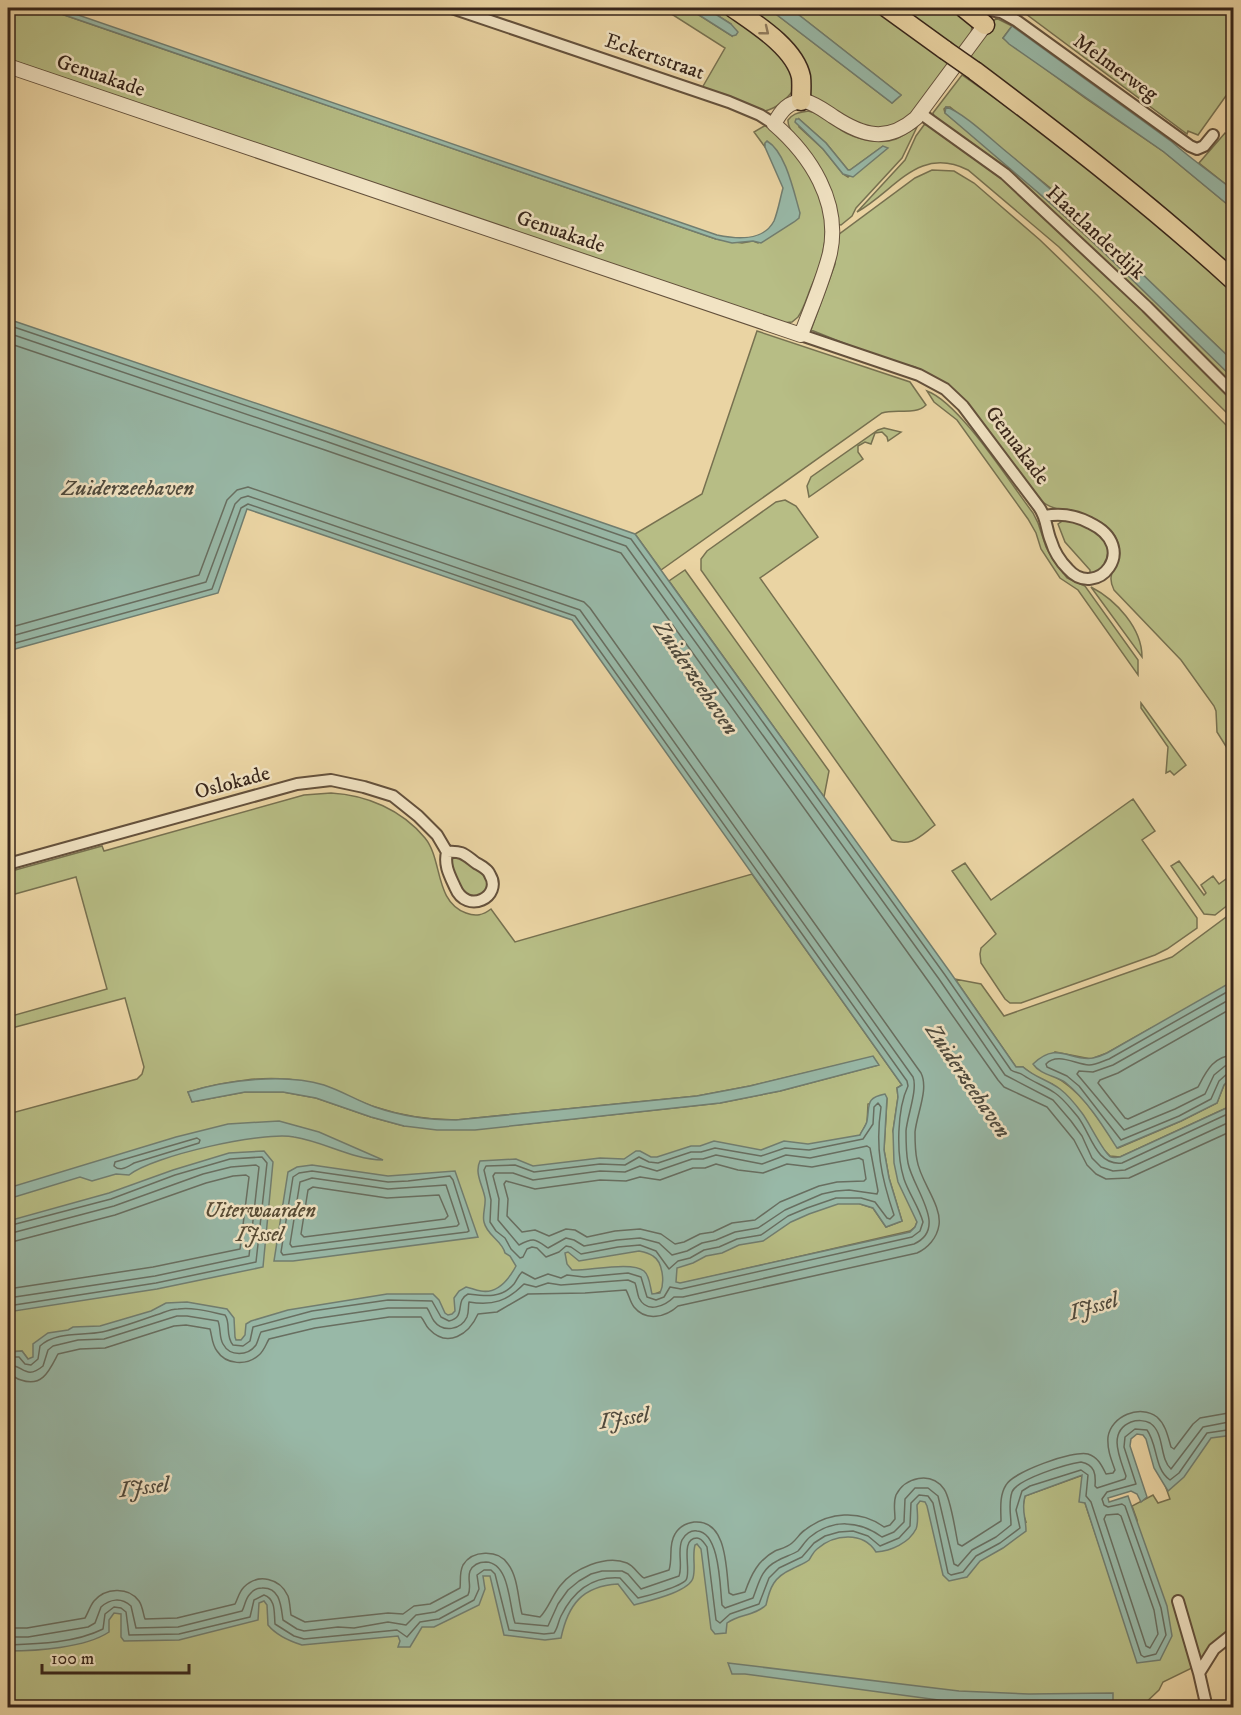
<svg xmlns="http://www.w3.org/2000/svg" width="1241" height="1715" font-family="'IM FELL DW Pica',serif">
<rect width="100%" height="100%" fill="#ead4a3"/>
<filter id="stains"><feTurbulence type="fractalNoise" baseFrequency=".00333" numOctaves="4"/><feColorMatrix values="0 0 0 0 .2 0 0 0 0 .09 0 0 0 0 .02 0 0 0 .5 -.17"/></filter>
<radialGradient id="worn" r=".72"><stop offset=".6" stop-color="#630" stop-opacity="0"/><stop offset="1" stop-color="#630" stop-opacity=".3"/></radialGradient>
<!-- green -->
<path fill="#b7bd85" stroke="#777150" stroke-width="1.5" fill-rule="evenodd" d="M8,8H44L716,239L742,243L753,241L758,243L798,218L765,143V147L754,132L766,125C805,153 834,203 823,252C821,264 816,276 811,287C807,297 804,308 798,317L792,322L782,323L8,59Z
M662,8H688L732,36L731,24L706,8H727L790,61L795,88C787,99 778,108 765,111L702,88L725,48Z
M738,8H768L892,103L901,95L790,8H871L951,64L915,113L886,130L859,126L807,93L806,79Z
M896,8H974L971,34L960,52Z
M1018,8H1233V86L1198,135L1188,131L1187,134Z
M996,18L1012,26L1003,38L1085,98L1164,152L1233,209V271L1157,201L968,58Z
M962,75L1039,129L1147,213L1233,292V361L1059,195L950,107H946L944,109L945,113C1047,195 1140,286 1233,378V388L1151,306L935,119L933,113Z
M808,111C821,113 831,123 841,130C855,139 880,145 896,139C903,136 910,130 917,127L902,158L856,208L852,216L841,225L836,224C834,210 833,195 828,183C820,165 787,135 788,120C794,112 800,113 808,111ZM799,119L826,143L848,170H850L883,146L848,177L843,174L823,149L799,127Z
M927,124L981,159L1054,223L1233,398V419L1059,247L968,170C918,145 895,191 857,212L905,160L916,136L924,125Z
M1225,133L1233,139V190L1199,163Z
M932,170L954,171L974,183L1040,240L1097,295L1233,432V751L1231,748H1227L1217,732L1216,711L1214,706L1181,660L1114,590C1103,568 1126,567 1118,543C1108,509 1060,518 1040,500L964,399L949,387L915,367L886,360L811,330L835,264L838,235L915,178Z
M757,331L910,382L926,405C915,416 896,408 882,413L661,570L635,534L702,494Z
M927,391C960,403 1010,483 1033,513L1038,523L1046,547L1054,561L1067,578L1085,586L1138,660V675L1078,590L1060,578L1041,549L1036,533L1028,519L957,420L934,402Z
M884,428L901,432L888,441L887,437L882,432L875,433L871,444L865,442L858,446V452L863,459L809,497L807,486L811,477L878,430Z
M785,500L796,506L818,537L760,578L935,825C919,837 912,847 892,840L701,570V559L707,551L776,502Z
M1064,520C1076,519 1102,530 1107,541C1109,545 1109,551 1110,556L1102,569L1090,574V570L1065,542L1058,524Z
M685,570L829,771L824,797L669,581Z
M1091,587C1116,600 1142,628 1142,657Z
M1141,703L1186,765L1174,775L1170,771L1166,773L1168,747L1141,708Z
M331,793C367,795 402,810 425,838C443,860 434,901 466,913C476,917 483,915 491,909L515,942L752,874L902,1085L897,1088L898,1097L893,1131L917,1222L915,1227L910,1231L679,1284L655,1294L242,1340L28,1359L22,1351L8,1352V1114L137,1079L142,1074L144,1067L125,998L8,1029V1017L107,989L76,877L8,896V872L102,846L104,851L304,795ZM872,1057L878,1065L780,1091L720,1103L517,1125L404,1126L371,1117L316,1098L283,1092H245L192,1102L188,1092C224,1081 269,1074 306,1082C331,1087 352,1099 375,1107C402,1116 429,1120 456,1120L697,1096L750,1086ZM887,1099L884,1150L889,1178L902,1221L886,1227L873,1208L860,1204V1135L867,1123L868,1104Z
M1133,799L1155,831L1142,840L1197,918V928L1167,949L1155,955L1021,1003H1010L1005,999L981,963L980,954L981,948L996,934L952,871L965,863L991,900Z
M458,856L488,878V889L475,899L461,892L451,865L453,857Z
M1179,861L1204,895L1206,893L1201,885L1213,876L1219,884L1233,874V901L1215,915L1204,914L1171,866Z
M1233,912V1072L1151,1028L1107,1053L1091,1059L1055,1052L1052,1075C1082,1090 1100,1121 1118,1148L1181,1121L1217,1103L1224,1085L1233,1076V1105L1120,1157L1110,1156L1104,1150L1052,1084L1040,1080L1023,1067H1016L955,979L981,984L1004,1016L1172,957Z
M1233,1392V1630L1202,1659H1200L1194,1667L1163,1682L1159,1690L1141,1707L8,1708V1618L919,1498L1026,1522L1022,1510L1025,1496L1083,1475L1085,1503L1125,1622L1140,1659L1137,1520L1132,1506L1153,1495L1158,1503L1170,1499L1145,1429Z"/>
<!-- water -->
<path fill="#98b8a7" stroke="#717d6f" stroke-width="1.5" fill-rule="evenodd" d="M44,8H58L717,235C736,239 763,242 774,221C778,211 780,199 783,188L765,147V143L767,141C786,152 794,193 800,213L799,218L794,222L761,243L753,241L732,243L716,239Z
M688,8H706L731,24L738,32L736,35L732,36Z
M768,8H790L901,95L892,103Z
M1012,26L1172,142C1191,159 1213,174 1233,190V209L1164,152L1009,44L1003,38Z
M946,107C963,112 993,141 1008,153C1087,218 1159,291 1233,361V378L1076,225L945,113Z
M796,119H799L826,143L848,170H850L883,146L888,148L853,177L843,174L823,149L795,122Z
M8,319L332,429L635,534L950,972L1016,1067H1023C1034,1077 1048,1080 1060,1089C1068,1095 1076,1105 1082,1113C1089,1122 1104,1154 1111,1157C1113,1158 1118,1157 1120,1157L1233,1105V1435L1211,1438L1184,1477L1168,1491L1154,1468L1146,1439L1143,1435L1137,1434L1131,1439L1130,1446L1147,1497L1141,1502L1137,1494L1131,1491L1108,1498L1109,1502L1128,1496L1167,1606L1172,1636L1160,1660L1137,1663L1085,1503L1079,1502L1082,1475L1025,1496C1021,1510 1026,1517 1026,1531L1003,1548L980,1561L967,1577L949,1581L943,1575L927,1506L925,1502L920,1501L917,1505C917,1512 919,1522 916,1529C909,1543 891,1551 876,1552C863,1531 834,1534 817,1549C813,1552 812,1556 809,1560C804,1564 797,1566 792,1569C774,1577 770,1587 766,1605C755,1616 739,1614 727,1623L726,1633L715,1634L711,1629L701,1549L697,1544L695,1545C692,1556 696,1568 693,1578C689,1592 648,1601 634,1605L618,1584C582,1586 568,1605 561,1638L545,1640L504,1635L490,1576H483L485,1589L479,1605L434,1627H422L410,1647H398L400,1641L398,1636L302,1645C289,1641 277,1636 268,1625L267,1605L264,1601L259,1603L258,1620L179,1640L124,1641L121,1637V1614L114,1613L109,1620V1632C85,1648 36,1651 8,1651V1352L22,1351L28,1359L33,1357V1344L48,1333L68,1330L73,1327L100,1326L151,1311L166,1303L187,1302L227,1309L234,1318L235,1337L236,1340H241L245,1335L246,1324L251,1321L288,1310L387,1294H433L439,1300L445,1313L448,1315L452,1314L455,1311L454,1298L459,1291L466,1287C471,1288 475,1290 481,1291C498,1294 509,1279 516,1266L510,1256L505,1253C502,1240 487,1236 484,1222C482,1215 486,1206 485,1198C483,1186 474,1173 480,1161L516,1159L533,1166L600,1158L624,1159L636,1151H640L651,1157H657L691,1146H700L714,1141L761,1150L784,1141L808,1144L860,1135C862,1130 866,1126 867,1121C870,1105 865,1098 885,1094L887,1098L884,1150L889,1178L902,1221L886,1227L873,1208L860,1204H838L809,1214L791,1222L763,1241L739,1245L722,1253L706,1256L693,1263L677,1268L676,1282L680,1283L910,1232L915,1227L917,1222L898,1182L894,1163L893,1131L898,1097L897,1088L902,1085L572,620L247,509L218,593L8,651ZM639,1251C644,1252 649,1253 653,1256C663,1262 665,1283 660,1293L652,1294C650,1287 650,1276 644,1271C632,1261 588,1271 572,1270L567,1264L565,1253L568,1252L579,1261Z
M1233,981V1076L1224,1085L1217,1103L1181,1121L1117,1148C1103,1126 1087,1100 1066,1083C1057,1076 1040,1075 1033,1064C1058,1040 1070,1062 1093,1058C1098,1057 1103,1055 1107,1053Z
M873,1056L879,1065L780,1091L720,1103L475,1130H437L404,1126L371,1117L316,1098L283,1092H245L192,1102L188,1092C227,1080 284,1073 324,1085C342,1091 358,1101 375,1107C401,1116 429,1120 456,1120L697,1096L750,1086Z
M279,1121L319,1132L383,1160C351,1159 325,1142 294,1137C263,1131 152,1156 129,1175L116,1174L92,1181L80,1177L8,1199V1188L176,1137L228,1124Z
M264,1151L273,1162L263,1267L157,1289L8,1312V1221L109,1193L173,1170L229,1153Z
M312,1165L388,1176L455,1171L478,1237L293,1261H274L288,1172L297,1167Z
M728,1663L959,1691L1029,1694L1113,1693V1706L1083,1708L1081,1705L994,1704L946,1701L745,1674H732Z"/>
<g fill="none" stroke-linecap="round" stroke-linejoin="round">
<!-- shore -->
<path stroke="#686e60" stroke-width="1.5" d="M8,325L330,434L631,539L945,975L1011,1070C1015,1073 1019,1072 1023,1075C1033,1082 1045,1086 1055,1093C1064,1099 1071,1109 1078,1117C1091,1134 1096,1166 1122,1163L1234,1111
M8,333L328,442L626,546L939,979L1005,1075L1053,1100L1071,1121L1082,1136L1092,1158L1101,1167L1113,1171L1125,1170L1234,1120
M8,343L325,450L621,553L931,985L998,1080L1004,1087L1047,1107L1074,1140L1087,1165L1096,1174L1106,1179L1129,1178L1234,1130
M8,628L199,575L227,500L237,490L248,487L584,602L590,608L921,1073C929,1089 917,1113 915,1132C915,1140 915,1151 917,1160C920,1181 942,1205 939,1225C937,1238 928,1248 917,1253L678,1306C666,1317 646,1322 634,1307C630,1302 629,1295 626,1290L585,1293L528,1294L497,1312L478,1314C469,1334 448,1349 429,1329C425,1325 424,1320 421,1317H389L315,1328L269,1339C266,1344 264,1351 259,1355C247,1366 226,1365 217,1351C212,1345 212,1336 210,1329L186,1325L174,1326L105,1348L80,1349L58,1354C50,1369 43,1388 21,1380C16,1379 13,1375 8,1374
M8,637L206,582L235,504L241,498L248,496L580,610L913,1077C918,1089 907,1117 906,1131C906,1141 906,1153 908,1163C913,1189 949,1228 914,1244L683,1297H674C665,1306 647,1314 639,1298C637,1293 637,1288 635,1283L628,1280L561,1285L548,1283L536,1287L524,1284C507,1301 493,1306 469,1302C468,1307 469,1312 467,1317C461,1330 443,1333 434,1321C431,1317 430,1312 427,1308H388L313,1319L261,1332C259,1336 258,1341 256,1345C248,1356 230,1357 223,1344C219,1337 221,1329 218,1321L187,1316H177L104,1339L78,1340L53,1346L48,1350L43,1366C25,1381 23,1364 8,1365
M8,645L212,589L241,508L248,504L575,616L907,1081L908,1086C897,1109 896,1154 904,1179C909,1194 919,1207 923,1222L920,1231L912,1237L681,1289L670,1287L664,1297L656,1300L647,1297L641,1277L628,1273L584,1277L567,1275L561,1278L548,1274L535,1279L522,1272C518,1276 517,1280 514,1284C501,1299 484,1296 468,1294C454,1301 467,1317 449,1321L441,1317L432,1301L388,1300L312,1311L253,1327L250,1341L243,1346L233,1345C225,1336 231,1323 225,1315C210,1312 194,1307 178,1309C169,1309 164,1313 156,1315C139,1321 120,1328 102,1332C82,1336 56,1331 40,1346L38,1359L31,1365L25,1364L19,1357H8
M1234,988L1109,1059C1103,1061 1096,1065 1089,1065C1075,1064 1057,1052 1046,1064L1047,1067L1067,1076L1079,1086L1121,1140L1179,1116L1211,1099L1219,1081L1228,1073L1234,1072
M1234,997L1113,1065L1093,1072L1079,1071L1077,1074L1124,1130L1175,1109L1205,1094L1214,1075L1225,1066L1234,1064
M1234,1007L1118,1073L1100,1080L1098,1083L1125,1118L1128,1119L1198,1087C1206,1072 1213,1056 1234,1055
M878,1103L881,1107C875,1147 881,1177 894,1215L890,1219L887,1218L875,1202L861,1198H836L807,1208L788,1216L761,1235L737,1239L719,1247L704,1250L690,1258L678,1261L669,1269L656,1251L640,1245L618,1247L581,1254L571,1247L566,1246L559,1252L546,1257L537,1248L532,1247L527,1249L523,1257L520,1258L511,1249L505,1238L496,1231L490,1222L491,1200L484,1170L486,1166L515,1165L534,1172L600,1164L625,1165L639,1157L649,1162L658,1163L691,1152H701L715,1148L761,1156L785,1148L809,1150L863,1139L873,1124L874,1107Z
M197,1138L200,1140L199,1143L134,1163C127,1167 120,1172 114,1166L115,1162Z
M867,1146L870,1148L878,1191L877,1194L849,1190L836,1191L822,1194L785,1210L758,1228L735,1232L716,1240L702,1243L687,1251L672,1255L659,1243L640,1238L617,1240L584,1246L574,1240L566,1238L548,1248C535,1239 534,1237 519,1245L498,1220L499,1199L493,1176L495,1173H513L533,1180L600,1171L625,1172L640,1166L657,1171L692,1159H703L716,1155L762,1164L786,1155L810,1158Z
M859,1158L863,1160L866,1179L864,1181L837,1182L819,1186L780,1202L755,1220L732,1223L713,1232L700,1234L684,1242L675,1244L661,1234L640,1229L615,1231L587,1237L575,1230L566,1229L549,1236L535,1230L522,1232L507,1216L508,1199L504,1184L506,1181L535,1189L600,1180L626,1181L640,1177L660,1180L693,1168H705L716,1164L738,1170L763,1173L787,1164L812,1167Z
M312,1171L388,1182L408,1181L450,1176L453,1180L469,1231L467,1232L283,1255L281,1252L293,1177L299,1173Z
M312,1178L388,1189L446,1185L459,1224L457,1226L292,1247L290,1244L300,1182Z
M313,1187L387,1198L439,1195L448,1216L445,1219L304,1237L301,1234L308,1190Z
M8,1226L111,1199L175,1175L230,1159L262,1157L267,1163L256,1262L156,1283L8,1306
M8,1234L114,1206L203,1174L231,1167L256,1165L259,1167L249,1256L155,1276L8,1298
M8,1243L115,1215L206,1183L233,1176L246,1175L249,1177L240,1249L153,1267L8,1289
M1118,1514L1121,1516L1154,1610L1158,1634L1150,1648L1146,1646L1104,1519L1106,1515Z
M8,1628H27L85,1618C88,1613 90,1606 94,1601C105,1588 128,1586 139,1601C143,1607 143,1614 145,1619L177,1618L235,1604C238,1598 239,1592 244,1587C258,1573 280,1578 288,1596C290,1602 290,1609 291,1615L305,1622L388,1613L403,1614L414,1606L430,1604L460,1588C461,1581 459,1573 463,1565C472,1550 498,1549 508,1564C518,1577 518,1599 522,1614L540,1617C548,1609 552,1596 560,1586C573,1569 606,1554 627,1563C634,1566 638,1574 644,1578L669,1570C673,1558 668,1545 675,1534C679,1527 687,1523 694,1522C728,1519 726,1571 729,1593L733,1595L745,1592C751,1575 758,1560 775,1551C780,1549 788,1547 792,1543C797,1539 800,1533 805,1530C828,1512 860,1509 884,1527L890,1525L895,1519C895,1511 893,1503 896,1495C905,1477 931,1471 944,1489C951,1499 955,1530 958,1544L962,1546L1001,1521C1001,1510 999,1496 1006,1485C1013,1472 1073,1450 1088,1454C1098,1457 1102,1466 1106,1474L1113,1473L1115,1470C1111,1459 1107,1449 1108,1437C1111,1416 1140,1404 1157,1417C1166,1425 1168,1437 1171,1447L1174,1449L1193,1424L1200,1418L1234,1412
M8,1637H28L88,1627L95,1623L101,1607C110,1599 121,1597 131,1606L136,1628L178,1627L242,1611C245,1606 245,1599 250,1594C253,1590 258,1588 262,1588C281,1587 281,1608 283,1620L297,1629L304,1631L338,1627L354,1628L388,1622L406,1625L416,1615L435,1612L468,1595C472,1587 467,1579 470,1571C473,1565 479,1562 486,1562C510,1563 509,1606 515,1623L548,1626L558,1604L568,1590L579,1581L591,1574L602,1571H622L628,1574L641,1589L679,1576C683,1565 677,1551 682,1540C685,1534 691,1530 697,1531C720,1532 720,1588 722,1605L725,1608L753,1598C759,1583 761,1569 777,1561C783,1557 792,1555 798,1551C802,1547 805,1541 810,1537C832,1519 859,1520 882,1537L894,1532L904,1522L905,1499L915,1488H928L938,1496L954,1564L958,1566L972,1550L996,1537L1011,1525C1011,1514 1008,1504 1012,1492C1017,1479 1067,1464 1081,1462C1095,1465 1096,1474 1095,1486L1097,1488L1125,1479L1126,1476C1120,1458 1107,1432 1131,1422C1137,1420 1145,1420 1150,1423C1165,1433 1159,1458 1171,1469L1203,1427L1234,1421
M8,1645C38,1644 75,1643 103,1629L105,1614L114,1607L121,1608L126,1612L129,1635L179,1634L250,1617L254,1600L264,1595C276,1599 274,1613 275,1624L294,1636L304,1639L397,1630L407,1637L420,1622L439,1619L474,1600L479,1589L477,1575L484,1570H491L495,1574L509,1630L544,1634L554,1633C558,1628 558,1622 561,1616C573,1592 592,1576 620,1578L638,1598C647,1596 680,1587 686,1580C692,1572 679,1538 697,1538C702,1538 704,1543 707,1547L716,1620L720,1623L730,1614L759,1604L769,1578L779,1568L802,1557L814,1543L825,1536L839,1532L853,1531L868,1536L880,1546L899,1538L910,1526L911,1503L919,1495L928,1496L933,1503L948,1573L951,1575L963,1572L976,1556L1000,1543L1020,1528L1016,1510L1022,1491L1030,1486L1081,1470L1088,1475L1086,1496L1091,1502L1141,1655L1144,1657L1156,1654L1166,1635L1161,1608L1125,1506L1122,1504L1108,1507L1104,1505L1102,1499L1107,1492L1136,1484L1124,1447L1125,1437L1135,1429L1147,1430C1158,1445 1154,1469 1170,1480L1179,1473L1207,1433L1234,1429"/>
<!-- minor casing -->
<g stroke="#64513c" stroke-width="14">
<path id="minor" d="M452,8L729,102L760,115L774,124
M990,10L1001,12L1017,21L1190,146L1197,149L1204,146L1213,135
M920,113L1005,174L1147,307L1234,394
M801,335L919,375L945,389L963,406L1039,507C1047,518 1046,529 1051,541C1054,551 1061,562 1068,569C1096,601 1142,548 1090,523C1075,515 1061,513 1045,516
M8,864L297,784L331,780L364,787L393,796L418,816L437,835L447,852C444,865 449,874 455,887C467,916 503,896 490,875C488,869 481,866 476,863C464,854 463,851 447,852
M1178,1601L1199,1673L1207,1708
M1199,1673L1214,1649L1234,1633"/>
</g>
<!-- tertiary casing -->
<g stroke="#64513c" stroke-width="16">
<path id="tertiary" d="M8,66L801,335C811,308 823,281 830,253C841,202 810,155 774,124C781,111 788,101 805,101C816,104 825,111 834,117C863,136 887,143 916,118L985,25"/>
</g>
<!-- trunk casing -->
<g stroke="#37251a" stroke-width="21">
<path id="trunk" d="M733,8C756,24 795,48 801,77C802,85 801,93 801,101
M887,8L945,50
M964,8L985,25
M975,71C1064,138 1152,206 1234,281"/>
</g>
<!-- minor -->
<use href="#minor" stroke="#f1e3c3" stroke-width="10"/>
<!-- tertiary -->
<use href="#tertiary" stroke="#f1e3c3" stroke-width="14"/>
<!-- trunk -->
<use href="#trunk" stroke="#ead4a3" stroke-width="18"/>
<!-- trunk-bridge casing -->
<g stroke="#37251a" stroke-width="21" stroke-linecap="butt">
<path id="trunk-bridge" d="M945,50L975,71"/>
</g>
<!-- trunk-bridge -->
<use href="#trunk-bridge" stroke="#ead4a3" stroke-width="18"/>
</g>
<!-- one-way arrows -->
<defs><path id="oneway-chevron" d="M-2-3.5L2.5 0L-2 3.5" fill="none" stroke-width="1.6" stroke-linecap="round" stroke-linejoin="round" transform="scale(1.5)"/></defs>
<use stroke="#907c5e" href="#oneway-chevron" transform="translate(765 31) rotate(39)"/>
<g text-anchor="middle" stroke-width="5" stroke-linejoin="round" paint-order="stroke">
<!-- street labels -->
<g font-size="21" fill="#37251a" stroke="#f1e3c3">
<text transform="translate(655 56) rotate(19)" y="7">Eckertstraat</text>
<text transform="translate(1116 67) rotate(36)" y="7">Melmerweg</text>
<text transform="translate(101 75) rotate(19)" y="7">Genuakade</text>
<text transform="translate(561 231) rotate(19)" y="7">Genuakade</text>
<text transform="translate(1096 232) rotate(43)" y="7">Haatlanderdijk</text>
<text transform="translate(1018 445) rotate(53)" y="7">Genuakade</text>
<text transform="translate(232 782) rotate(-15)" y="7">Oslokade</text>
</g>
<!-- park labels -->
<g font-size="21" font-style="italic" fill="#574b35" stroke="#f1e3c3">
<text x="260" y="1217">Uiterwaarden<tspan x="260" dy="24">IJssel</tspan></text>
</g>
<!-- water labels -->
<g font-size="22" font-style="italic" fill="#4f4a3d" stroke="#f1e3c3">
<text x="128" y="495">Zuiderzeehaven</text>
<text transform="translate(697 677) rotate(56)" y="8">Zuiderzeehaven</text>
<text transform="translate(969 1080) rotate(56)" y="8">Zuiderzeehaven</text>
<text transform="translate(1093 1305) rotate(-17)" y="8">IJssel</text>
<text transform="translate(624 1417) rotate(-9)" y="8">IJssel</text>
<text transform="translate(144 1486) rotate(-7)" y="8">IJssel</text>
</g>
</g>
<!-- margin -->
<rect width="1241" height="1715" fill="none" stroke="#ead4a3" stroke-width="30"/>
<rect x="9" y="9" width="1223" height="1697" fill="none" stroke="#37251a" stroke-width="3"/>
<rect x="15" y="15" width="1211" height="1685" fill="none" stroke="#37251a" stroke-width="1.5"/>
<!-- scale -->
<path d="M42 1664v9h147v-9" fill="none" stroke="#37251a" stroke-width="3"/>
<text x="51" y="1664" font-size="18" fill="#37251a" stroke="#f1e3c3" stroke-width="4.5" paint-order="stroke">100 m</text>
<rect width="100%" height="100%" filter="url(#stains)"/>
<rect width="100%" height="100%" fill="url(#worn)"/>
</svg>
